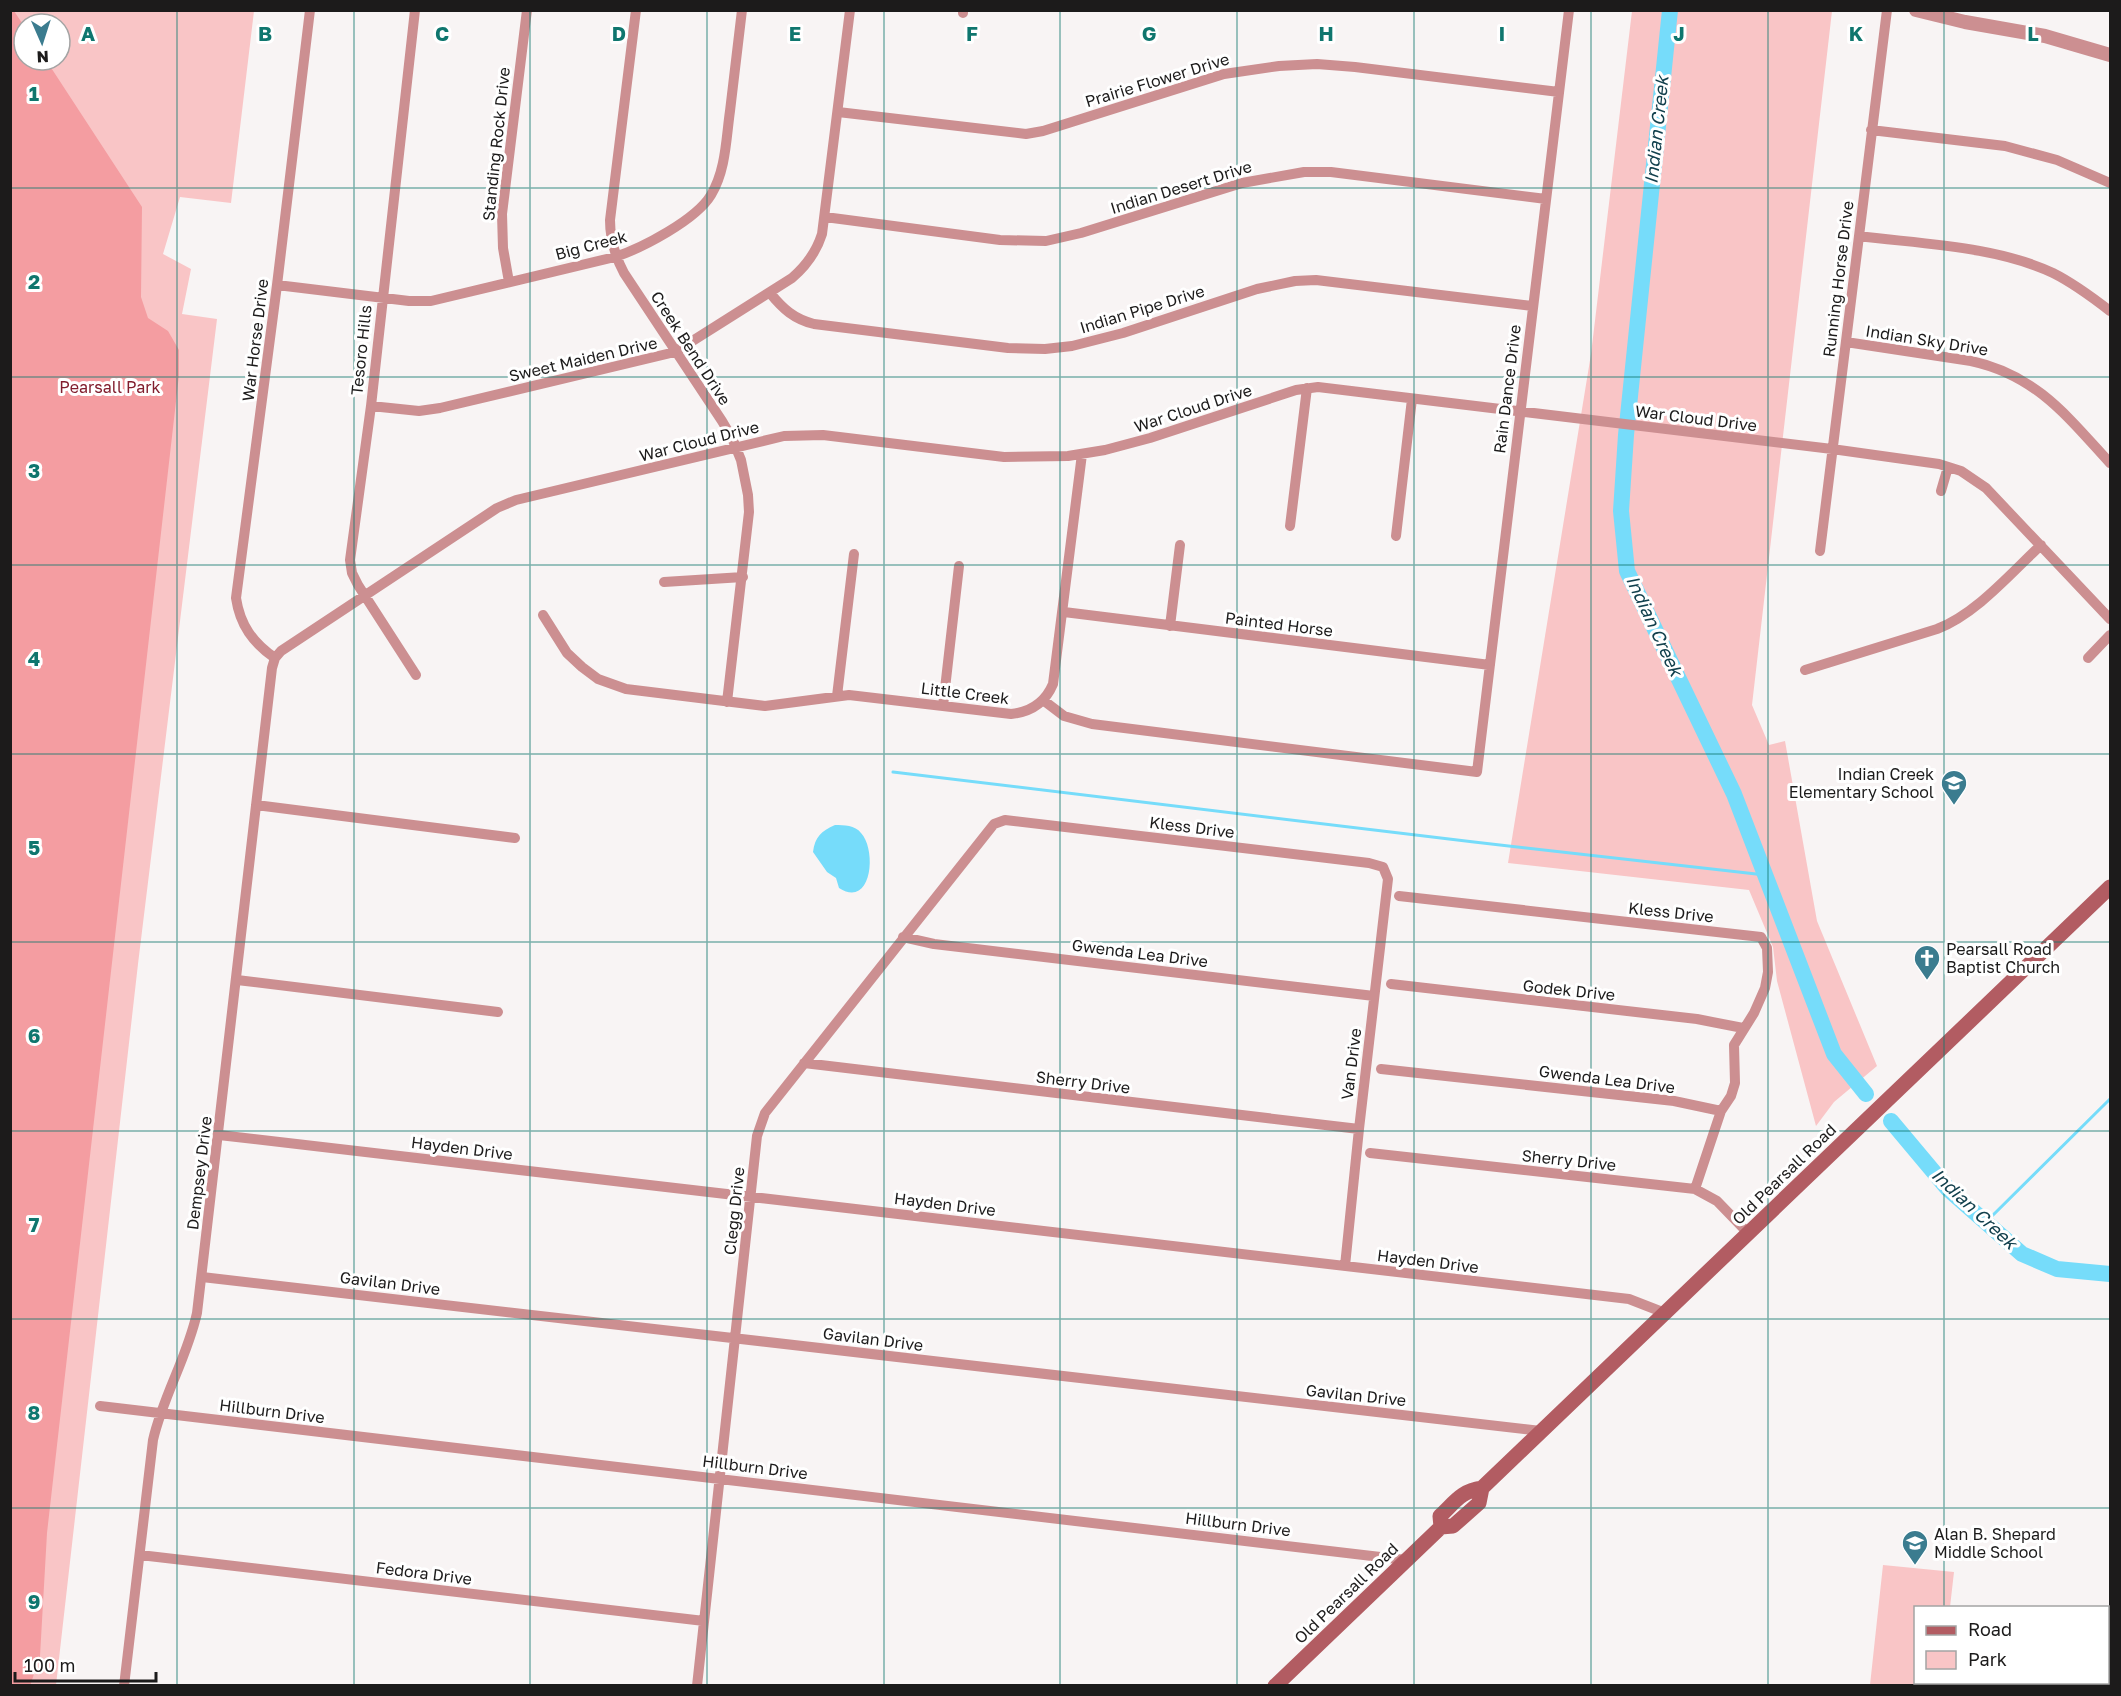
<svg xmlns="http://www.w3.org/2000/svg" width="2121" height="1696" font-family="'Golos Text',sans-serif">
<rect width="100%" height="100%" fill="#f8f4f4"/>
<!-- green -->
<path fill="#f9c5c6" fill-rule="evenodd" d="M11,11H254L231,203L180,197L163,254L191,269L182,314L217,319L138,964L56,1685L11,1686ZM24,24H60V60H24Z
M1632,11H1832L1752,705L1769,745L1785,741L1817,921L1877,1066L1834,1102L1816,1126L1777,981L1773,947L1749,890L1508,863L1591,354Z
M1883,1565L1954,1572L1950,1607L1916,1608V1682L1942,1683V1685H1870Z"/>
<!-- forest -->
<path fill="#f49da1" d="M14,11L24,26V60H46L142,207L141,297L148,318L168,331L179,350V375L47,1533L40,1656L30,1686L10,1685V11Z"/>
<!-- water -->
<path fill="#76dcfa" d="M835,825C844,825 855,825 861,833C877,850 872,909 839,888L836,878L827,872L813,852C815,837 821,831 835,825Z"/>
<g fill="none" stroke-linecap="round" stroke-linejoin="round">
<!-- stream -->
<path stroke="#76dcfa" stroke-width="3" d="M893,772L1474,842L1765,875
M1986,1222L2110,1099"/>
<!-- river -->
<path stroke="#76dcfa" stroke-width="16" d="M1670,10L1626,435L1621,511L1627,571L1734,794L1834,1054L1866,1094
M1891,1121L1948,1189L2022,1254L2057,1269L2110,1274"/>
<!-- minor -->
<path stroke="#cc8f91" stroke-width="10" d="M415,10L371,406L350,560L352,573L358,585L416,675
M636,10L610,220C610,240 615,256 624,273L722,421L732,438L741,460L748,495L749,512L727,702
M963,13V10
M838,112L1026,134L1043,131L1224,74L1279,66L1317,64L1355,67L1559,92
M1871,130L2005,146L2057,160L2110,183
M825,217L1000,240L1046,241L1081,233L1242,183L1304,172H1331L1546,199
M1859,236C1921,244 1996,246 2053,273C2073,283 2092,297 2110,311
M509,282L503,248L502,214L527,10
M277,285L409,301H431L615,257C642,248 696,220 711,195C726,170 726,139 730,111C734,77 738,44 742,10
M770,293C783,309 794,319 814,324L1008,348L1045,349L1072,346L1123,333L1257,289L1295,281L1316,280L1532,306
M1846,342L1971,361C2036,375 2067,416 2110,463
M371,406L419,411L440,408L675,352L792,278C806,266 816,253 822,234L850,10
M1941,491L1948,467
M1290,526L1307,388
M1396,536L1412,399
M1820,551L1887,10
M664,582L743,577
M1064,612L1490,665
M543,615L567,653L582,667L598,679L626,689L765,706L849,695L1011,714C1031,712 1045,703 1053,684L1082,454
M1170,626L1180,545
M275,658C253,643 240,625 236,598L277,285L310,10
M2088,658L2110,635
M1805,670L1937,629C1976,614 2010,574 2041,545
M837,696L854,554
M1043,700L1064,716L1092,724L1477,772L1569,10
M943,706L959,566
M256,805L515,838
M1399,896L1761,937L1767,948L1768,972L1765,988L1754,1013L1734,1045L1735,1083L1731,1096L1721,1111L1695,1189
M903,937L934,944L1374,996
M237,980L498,1012
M1391,984L1697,1019L1743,1028
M804,1063L1359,1129
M1381,1069L1674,1101L1721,1111
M219,1135L1629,1299L1665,1313
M1370,1153L1695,1189L1717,1201L1748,1233
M202,1277L1541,1431
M100,1406L1406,1560
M140,1555L704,1621
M124,1686L153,1440C163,1396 187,1358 197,1313L272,668L275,658L281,651L497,508L516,500L784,436L823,435L1004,457L1068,456L1105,450L1150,438L1296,390L1318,387L1832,449L1939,464L1961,471L1986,488L2110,619
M697,1686L757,1136L765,1113L994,824L1005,820L1369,863L1383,867L1388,879L1359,1129L1345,1266"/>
<!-- tertiary -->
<path stroke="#cc8f91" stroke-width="14" d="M1916,10L1965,22L2045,36L2110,55"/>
<!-- secondary -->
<path stroke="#b25c62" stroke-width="15" d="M1441,1527L1440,1516C1455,1502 1461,1491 1482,1488L2110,887
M1275,1686L1441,1527L1453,1526L1479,1503L1482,1488"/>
</g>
<!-- grid -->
<path fill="none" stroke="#0f766e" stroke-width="1.5" stroke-opacity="0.55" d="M177,10V1686M354,10V1686M530,10V1686M707,10V1686M884,10V1686M1060,10V1686M1237,10V1686M1414,10V1686M1591,10V1686M1768,10V1686M1944,10V1608M10,188H2110M10,377H2110M10,565H2110M10,754H2110M10,942H2110M10,1131H2110M10,1319H2110M10,1508H2110M1944,1682V1686"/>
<!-- icons -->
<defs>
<g id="school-pin" transform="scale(1.35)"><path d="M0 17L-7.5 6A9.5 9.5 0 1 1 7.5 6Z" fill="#3b7c8f" stroke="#fff"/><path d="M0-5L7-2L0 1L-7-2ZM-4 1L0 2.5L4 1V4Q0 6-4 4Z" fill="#fff"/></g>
<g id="church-pin" transform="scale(1.35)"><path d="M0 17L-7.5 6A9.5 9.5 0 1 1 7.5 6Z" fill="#3b7c8f" stroke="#fff"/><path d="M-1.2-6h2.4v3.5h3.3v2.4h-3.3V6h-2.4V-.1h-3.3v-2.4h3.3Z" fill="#fff"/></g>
</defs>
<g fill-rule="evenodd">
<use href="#school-pin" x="1954" y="783"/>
<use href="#church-pin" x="1927" y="958"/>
<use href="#school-pin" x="1915" y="1543"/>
</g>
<g text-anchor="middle" stroke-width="6" stroke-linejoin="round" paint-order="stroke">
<!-- street labels -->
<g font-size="16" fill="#1c1b1b" stroke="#fff">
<text transform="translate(1157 80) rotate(-17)" y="6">Prairie Flower Drive</text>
<text transform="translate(496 144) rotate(-84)" y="6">Standing Rock Drive</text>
<text transform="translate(1181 187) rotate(-17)" y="6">Indian Desert Drive</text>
<text transform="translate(591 245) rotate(-15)" y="6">Big Creek</text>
<text transform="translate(1838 279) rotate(-83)" y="6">Running Horse Drive</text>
<text transform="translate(1142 309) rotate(-17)" y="6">Indian Pipe Drive</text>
<text transform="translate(255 340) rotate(-83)" y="6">War Horse Drive</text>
<text transform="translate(1927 340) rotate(9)" y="6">Indian Sky Drive</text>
<text transform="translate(691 348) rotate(57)" y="6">Creek Bend Drive</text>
<text transform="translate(361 350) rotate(-84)" y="6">Tesoro Hills</text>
<text transform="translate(583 359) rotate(-13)" y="6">Sweet Maiden Drive</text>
<text transform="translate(1507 389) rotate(-83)" y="6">Rain Dance Drive</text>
<text transform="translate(1193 408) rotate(-18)" y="6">War Cloud Drive</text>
<text transform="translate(1696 418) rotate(7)" y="6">War Cloud Drive</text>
<text transform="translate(699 441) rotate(-14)" y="6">War Cloud Drive</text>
<text transform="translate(1279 624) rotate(7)" y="6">Painted Horse</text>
<text transform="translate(965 693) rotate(7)" y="6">Little Creek</text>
<text transform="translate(1192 827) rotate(7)" y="6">Kless Drive</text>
<text transform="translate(1671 912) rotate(6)" y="6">Kless Drive</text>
<text transform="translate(1140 953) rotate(7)" y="6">Gwenda Lea Drive</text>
<text transform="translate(1569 990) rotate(6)" y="6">Godek Drive</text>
<text transform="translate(1351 1064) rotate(-83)" y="6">Van Drive</text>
<text transform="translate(1607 1079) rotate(7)" y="6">Gwenda Lea Drive</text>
<text transform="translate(1083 1082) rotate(7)" y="6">Sherry Drive</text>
<text transform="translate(462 1148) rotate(7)" y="6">Hayden Drive</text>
<text transform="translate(1569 1160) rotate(6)" y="6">Sherry Drive</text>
<text transform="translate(199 1173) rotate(-83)" y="6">Dempsey Drive</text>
<text transform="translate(1784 1174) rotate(-44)" y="6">Old Pearsall Road</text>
<text transform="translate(945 1204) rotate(7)" y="6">Hayden Drive</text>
<text transform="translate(734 1211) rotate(-84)" y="6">Clegg Drive</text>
<text transform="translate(1428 1261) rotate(7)" y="6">Hayden Drive</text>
<text transform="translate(390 1283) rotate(7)" y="6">Gavilan Drive</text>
<text transform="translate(873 1339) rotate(7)" y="6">Gavilan Drive</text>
<text transform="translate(1356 1395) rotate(6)" y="6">Gavilan Drive</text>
<text transform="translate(272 1411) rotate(7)" y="6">Hillburn Drive</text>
<text transform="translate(755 1467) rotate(7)" y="6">Hillburn Drive</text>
<text transform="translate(1238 1524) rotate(7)" y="6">Hillburn Drive</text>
<text transform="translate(424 1573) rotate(7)" y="6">Fedora Drive</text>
<text transform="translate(1346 1593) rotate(-44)" y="6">Old Pearsall Road</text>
</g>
<!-- park labels -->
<g font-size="16" fill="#811e2e" stroke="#fff">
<text x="110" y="393">Pearsall Park</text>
</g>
<!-- poi labels -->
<g font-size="16" fill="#1c1b1b" stroke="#fff" text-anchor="start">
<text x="1934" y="780" text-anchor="end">Indian Creek<tspan x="1934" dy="18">Elementary School</tspan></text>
<text x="1946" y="955">Pearsall Road<tspan x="1946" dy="18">Baptist Church</tspan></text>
<text x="1934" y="1540">Alan B. Shepard<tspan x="1934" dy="18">Middle School</tspan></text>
</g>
<!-- water labels -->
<g font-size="18" font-style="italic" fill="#12404d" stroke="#fff">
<text transform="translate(1657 130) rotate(-84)" y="6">Indian Creek</text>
<text transform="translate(1654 626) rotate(65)" y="6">Indian Creek</text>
<text transform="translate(1974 1209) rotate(43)" y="6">Indian Creek</text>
</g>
</g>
<g font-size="20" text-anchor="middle" font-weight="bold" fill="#0f766e" stroke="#fff" stroke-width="6" stroke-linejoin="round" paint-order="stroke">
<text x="88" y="41">A</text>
<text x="265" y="41">B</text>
<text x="442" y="41">C</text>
<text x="619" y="41">D</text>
<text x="795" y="41">E</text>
<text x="972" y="41">F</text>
<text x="1149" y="41">G</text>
<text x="1326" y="41">H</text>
<text x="1502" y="41">I</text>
<text x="1679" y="41">J</text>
<text x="1856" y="41">K</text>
<text x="2033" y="41">L</text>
<text x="34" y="101">1</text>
<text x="34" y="289">2</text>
<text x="34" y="478">3</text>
<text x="34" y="666">4</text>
<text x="34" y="855">5</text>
<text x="34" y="1043">6</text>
<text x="34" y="1232">7</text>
<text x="34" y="1420">8</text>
<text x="34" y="1609">9</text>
</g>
<!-- border -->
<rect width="2121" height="1696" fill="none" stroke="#1c1b1b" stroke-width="24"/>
<!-- legend -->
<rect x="1914" y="1606" width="195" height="78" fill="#ffffff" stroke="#a4a4a4" stroke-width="1.5"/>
<rect x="1926" y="1626" width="30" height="9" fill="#b25c62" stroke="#a4a4a4" stroke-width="1.5"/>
<text x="1968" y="1636" font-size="18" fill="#1c1b1b">Road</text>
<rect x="1926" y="1651" width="30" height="18" fill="#f9c5c6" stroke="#a4a4a4" stroke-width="1.5"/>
<text x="1968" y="1666" font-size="18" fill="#1c1b1b">Park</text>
<!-- north arrow -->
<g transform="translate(42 42) rotate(177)"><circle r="28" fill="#ffffff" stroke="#a4a4a4" stroke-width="1.5"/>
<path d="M0-4.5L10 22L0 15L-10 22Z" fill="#3b7c8f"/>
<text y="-9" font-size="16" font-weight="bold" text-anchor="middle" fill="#1c1b1b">N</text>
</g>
<!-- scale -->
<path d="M15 1672v9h141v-9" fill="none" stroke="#1c1b1b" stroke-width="3"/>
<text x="24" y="1672" font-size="18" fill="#1c1b1b" stroke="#ffffff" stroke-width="4.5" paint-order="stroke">100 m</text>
</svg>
